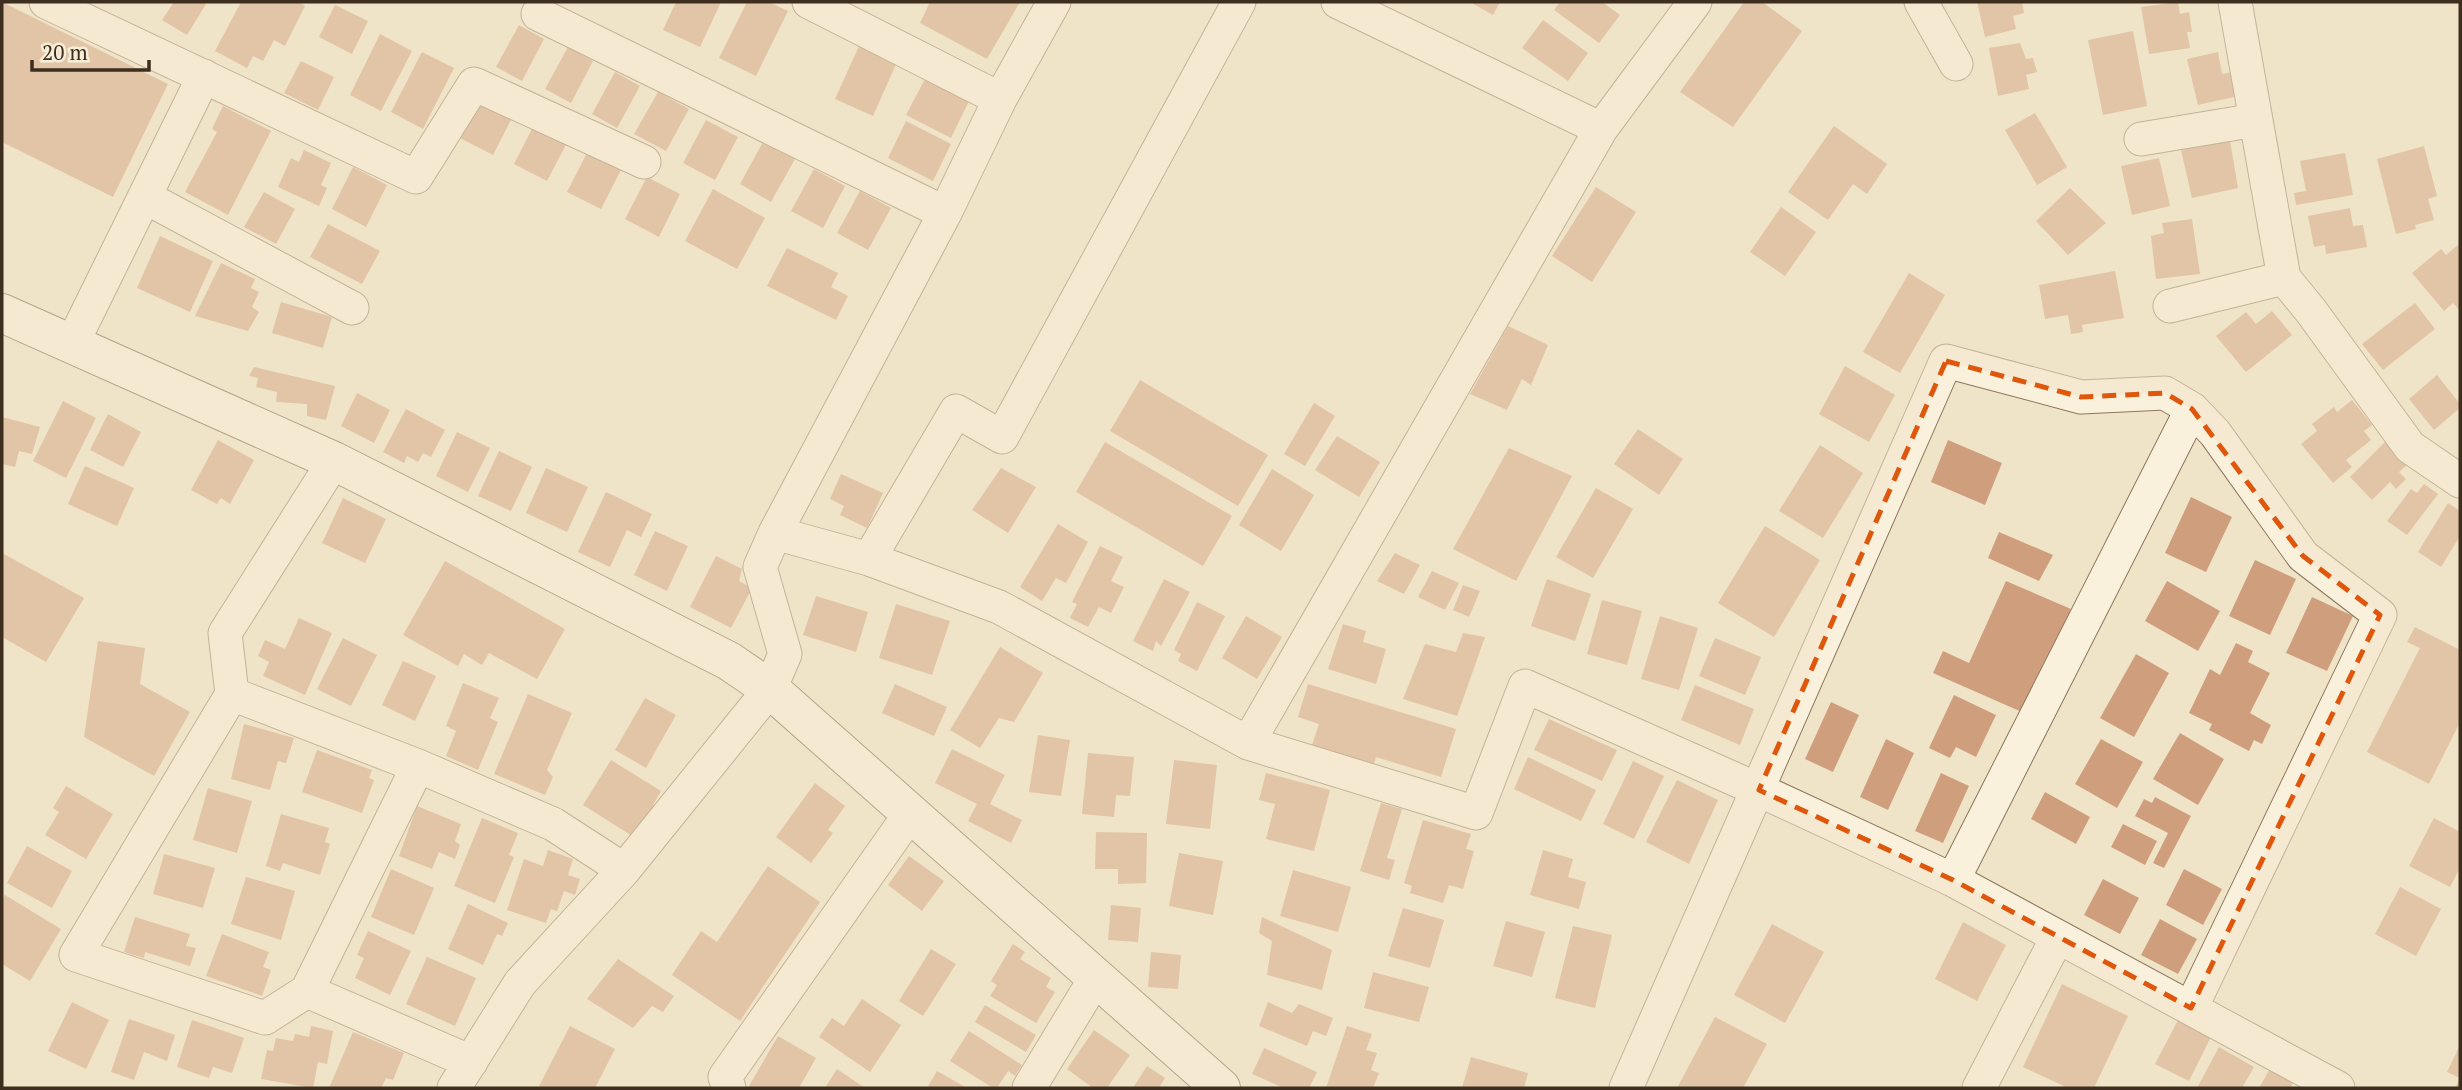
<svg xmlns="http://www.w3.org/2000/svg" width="2462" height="1090" font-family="'PT Serif',serif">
<rect width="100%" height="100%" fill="#f0e4c8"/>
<!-- building -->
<path fill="#cf9f7d" d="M2,2L168,84L113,197L2,142Z
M174,2H203L206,4L187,35L162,20Z
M241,2H298L305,6L285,46L274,40L263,61L253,56L247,68L215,51Z
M676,2H721L700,47L663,30Z
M747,2H769L788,11L756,76L719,58Z
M930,2H1020L987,59L920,23Z
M1470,2H1500L1493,15Z
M1560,2H1602L1620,15L1599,43L1554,10Z
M1744,2H1762L1802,31L1733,127L1680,92Z
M1977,2H2022L2024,13L2013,16L2016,29L1985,37Z
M2178,2L2180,14L2189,12L2192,32H2187L2190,48L2149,54L2141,7Z
M335,5L368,21L352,54L319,37Z
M1543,20L1588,53L1568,81L1522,48Z
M519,25L544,39L522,81L496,67Z
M2133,31L2147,106L2103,115L2088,40Z
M380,34L412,51L381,111L350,95Z
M2020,43L2026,59L2033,58L2037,72L2026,75L2029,89L1998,96L1989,48Z
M859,46L897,62L873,116L835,99Z
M568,47L593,61L571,103L545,89Z
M422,52L454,68L423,129L391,112Z
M2218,52L2222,74L2232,72L2238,96L2198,105L2187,59Z
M301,61L334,77L318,110L284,93Z
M615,72L640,86L617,128L592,114Z
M925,79L969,101L951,138L906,115Z
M658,92L689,109L666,151L634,134Z
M481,95L515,112L493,155L460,138Z
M223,106L271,131L228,215L185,192L217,132L212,129Z
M2035,113L2067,167L2037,185L2005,130Z
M706,120L738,137L715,180L683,163Z
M536,121L569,139L547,181L514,164Z
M906,121L951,144L933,181L888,158Z
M1834,126L1887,164L1867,194L1853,184L1828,220L1788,192Z
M2230,141L2238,188L2192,198L2181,150Z
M763,142L795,159L771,202L740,184Z
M2424,146L2437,196L2428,199L2434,220L2415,225L2416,229L2396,234L2377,159Z
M589,149L623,166L601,209L567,192Z
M304,150L331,163L321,185L327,188L319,206L278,187L291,158L299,162Z
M2345,153L2353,195L2296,205L2294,193L2306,191L2300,161Z
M2159,158L2170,206L2132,215L2121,166Z
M353,167L387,185L366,227L332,209Z
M814,169L845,186L823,228L791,211Z
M647,177L680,194L659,237L625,219Z
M1596,187L1636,212L1592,282L1552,256Z
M2070,188L2106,223L2068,255L2036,221Z
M713,189L765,218L737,269L685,241Z
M860,191L891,208L868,250L837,233Z
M264,192L295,209L276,244L244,227Z
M1781,207L1816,232L1785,276L1750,252Z
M2350,208L2353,226L2363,225L2367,247L2326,254L2325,245L2314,247L2308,216Z
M2192,219L2200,274L2156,279L2151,236L2164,233L2162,223Z
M328,224L380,251L362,284L310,257Z
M160,236L213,261L190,312L137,288Z
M2458,245L2460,248V311L2453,303L2444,311L2412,273L2441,249L2446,255Z
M787,248L838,273L831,287L848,296L836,320L767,286Z
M221,263L255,279L251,288L259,292L252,307L259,312L248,331L195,316Z
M2115,271L2124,318L2082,325L2083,332L2071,334L2068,315L2045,319L2039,285Z
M1909,273L1945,295L1900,373L1863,352Z
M281,302L332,317L323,348L272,333Z
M2415,303L2435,329L2383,370L2362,344Z
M2272,311L2292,335L2246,372L2216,336L2246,312L2256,324Z
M1508,326L1548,345L1531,385L1522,379L1507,410L1470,394Z
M1845,366L1895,395L1869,442L1819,414Z
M254,367L335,386L326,420L307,416V404L276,402L277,392L256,387L258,378L249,376Z
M2437,375L2460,404V408L2434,430L2409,399Z
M1140,380L1268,455L1238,506L1110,431Z
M357,393L390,410L374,443L341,426Z
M2352,400L2372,425L2364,431L2371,440L2346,460L2352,467L2333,483L2301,444L2317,431L2312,424L2334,407L2337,412Z
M63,401L96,418L66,478L33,461Z
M1314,403L1335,416L1305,466L1284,454Z
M406,409L445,430L431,457L423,453L418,462L407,456L404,463L383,452Z
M108,414L141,432L123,467L90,450Z
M2,417L40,427L32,454L19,451L15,467L2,464Z
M1638,429L1683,459L1659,495L1614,464Z
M457,432L490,448L468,492L436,476Z
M1337,436L1380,462L1359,497L1315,470Z
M218,440L254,460L230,504L221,498L217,504L191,490Z
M1948,440L2002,463L1985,505L1931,482Z
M2386,441L2408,464L2399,472L2406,479L2396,489L2390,482L2372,500L2350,477Z
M1105,442L1232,516L1203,566L1076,492Z
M1820,445L1863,473L1823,538L1779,511Z
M1509,448L1572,476L1516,581L1453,549Z
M499,451L532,467L511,511L478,496Z
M85,466L134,488L117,526L68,504Z
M546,468L588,487L567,532L526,513Z
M1001,468L1036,487L1008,533L972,510Z
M1272,469L1314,495L1281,551L1239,525Z
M841,474L883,493L867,528L840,515L844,506L830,499Z
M2424,484L2438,494L2407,535L2387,521L2411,489L2417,493Z
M1596,488L1633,509L1593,578L1556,557Z
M606,492L652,514L641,537L627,530L610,567L578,552Z
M2191,497L2232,517L2206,572L2165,553Z
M343,498L386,519L365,563L322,543Z
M2448,503L2460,511V536L2441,567L2418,552Z
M1058,524L1088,542L1066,583L1056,578L1042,601L1020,587Z
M1765,526L1820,560L1774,637L1718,603Z
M655,531L688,546L667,591L634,575Z
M1999,532L2053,555L2039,581L1988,558Z
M1100,546L1123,557L1111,581L1124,587L1111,613L1099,607L1088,627L1070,618L1077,604L1072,602Z
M2,553L84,598L46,662L2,637Z
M1395,553L1420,565L1404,594L1377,581Z
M716,556L742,569L739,581L752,588L731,628L690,607Z
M2255,560L2296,579L2270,635L2229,616Z
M445,561L565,629L537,679L489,653L482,665L464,654L458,666L403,635Z
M1432,571L1459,583L1445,610L1418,597Z
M1164,579L1190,592L1161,646L1156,641L1153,651L1133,641Z
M1547,579L1591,594L1575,641L1531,626Z
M2006,581L2071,609L2024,713L1933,673L1943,651L1969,663Z
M2167,581L2220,611L2198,651L2145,621Z
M1463,585L1480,591L1469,617L1453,610Z
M816,596L868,612L856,652L803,635Z
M2312,597L2353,616L2327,671L2286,653Z
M1602,600L1642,611L1627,665L1587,654Z
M1197,602L1225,616L1197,671L1178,661L1181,654L1174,650Z
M896,604L950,621L932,675L879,658Z
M1246,616L1282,637L1257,679L1222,658Z
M1660,616L1698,628L1679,690L1641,679Z
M299,618L332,633L305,695L263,676L269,662L258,656L265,640L285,649Z
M1343,624L1366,631L1363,642L1386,649L1376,684L1328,669Z
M2415,627L2460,650V722L2429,784L2367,752L2420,648L2407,642Z
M1463,633L1485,637L1457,716L1403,699L1425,644L1456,652Z
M343,638L377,655L351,706L317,689Z
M1715,638L1761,657L1745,695L1699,676Z
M98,641L145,648L140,684L190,712L154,776L84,737Z
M2236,643L2253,651L2248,662L2270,673L2250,713L2271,725L2262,744L2254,740L2249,751L2209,730L2212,724L2189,713L2210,669L2220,675Z
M1000,647L1043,673L1014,722L999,718L980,748L950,730Z
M2136,654L2169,673L2134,737L2100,718Z
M403,661L436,676L415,721L382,705Z
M463,683L499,698L490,718L498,722L478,770L446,756L456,731L446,726Z
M895,684L947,707L934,736L882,713Z
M1308,684L1456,729L1441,777L1376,757L1374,764L1312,745L1319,724L1298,717Z
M1695,685L1754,709L1740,745L1681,720Z
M528,694L572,713L547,770L553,777L545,795L494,774Z
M1954,695L1996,715L1976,757L1956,747L1950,758L1929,748Z
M645,698L676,715L646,768L615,750Z
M1831,702L1859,715L1833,772L1805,759Z
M1549,719L1617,750L1602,781L1534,750Z
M244,724L294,738L286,763L278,761L270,790L231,779Z
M2180,733L2224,759L2198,805L2153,779Z
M1038,735L1070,740L1061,796L1029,792Z
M1886,739L1914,753L1888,810L1860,797Z
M2101,739L2143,762L2117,808L2075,784Z
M952,749L1005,775L990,804L1022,820L1011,843L968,821L977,804L935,783Z
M317,750L372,770L369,778L374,780L362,813L302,792Z
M1088,753L1134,757L1130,796L1116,795L1114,817L1082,814Z
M1528,757L1596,790L1581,821L1514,789Z
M611,760L661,791L653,805L662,810L637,839L583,805Z
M1174,760L1217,765L1210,829L1166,824Z
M1633,761L1664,776L1634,839L1603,824Z
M1266,773L1330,790L1314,851L1266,839L1275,804L1259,800Z
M1941,773L1969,786L1943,843L1915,831Z
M1677,780L1718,800L1689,864L1646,842Z
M815,783L845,806L828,830L833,833L811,863L776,837Z
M66,786L113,814L86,859L45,835L59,812L53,808Z
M208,788L252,801L237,853L193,840Z
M2045,792L2090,817L2076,844L2031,819Z
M2155,797L2191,816L2164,868L2153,863L2168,833L2135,816L2144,799L2152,803Z
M1381,803L1402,809L1387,858L1395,860L1389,880L1360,871Z
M417,806L461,824L455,841L460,845L455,859L439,852L432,869L399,856Z
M281,814L329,828L325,842L330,844L320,875L283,863L280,871L266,866Z
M482,818L518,833L509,855L514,857L495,903L454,886Z
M2434,818L2460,832V868L2450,887L2409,866Z
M1423,820L1471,834L1466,849L1474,851L1463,889L1449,885L1443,903L1410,893L1412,886L1404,883Z
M2123,824L2157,841L2145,865L2111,847Z
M1096,832L1147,833L1146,883L1118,884V869H1095Z
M27,846L72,871L52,908L7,883Z
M548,850L573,859L568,875L580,879L575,895L564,891L557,911L551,909L546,923L507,910L524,859L543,866Z
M1543,850L1573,859L1568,877L1586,882L1579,909L1530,895Z
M1179,853L1223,861L1213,915L1169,906Z
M164,854L215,868L203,908L153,894Z
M909,856L944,881L922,911L888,885Z
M768,866L820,902L740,1021L672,975L701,931L717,942Z
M391,869L434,888L414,935L371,917Z
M2184,869L2222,889L2203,925L2166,905Z
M1293,870L1351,887L1338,932L1280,916Z
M246,877L295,891L281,940L231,924Z
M2103,879L2139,898L2120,934L2084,915Z
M2400,887L2441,909L2416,956L2375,934Z
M5,895L61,929L30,981L2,964V899Z
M468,904L508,923L502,936L497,934L483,965L448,949Z
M1111,905L1141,908L1138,942L1108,940Z
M1403,908L1444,920L1430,968L1388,956Z
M135,917L190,934L186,946L196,948L190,966L145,952L144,958L124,952Z
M1262,917L1332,950L1322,990L1267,975L1272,941L1259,933Z
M2160,919L2197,939L2178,974L2141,955Z
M1506,921L1545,932L1532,977L1493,966Z
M1963,922L2006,945L1977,1001L1935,979Z
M1772,924L1824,952L1785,1023L1734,995Z
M1573,926L1612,935L1595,1008L1555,998Z
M368,931L411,951L390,995L355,978L364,958L357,955Z
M222,934L269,952L263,967L271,970L262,996L206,976Z
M1013,944L1025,952L1020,959L1051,978L1046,987L1055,992L1036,1023L990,996L997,985L991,981Z
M931,949L956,964L923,1016L899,1001Z
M1151,952L1181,955L1178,989L1148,987Z
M427,957L476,978L455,1026L406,1004Z
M618,959L674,996L663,1012L652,1006L633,1028L587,999Z
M1373,972L1429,987L1419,1022L1364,1008Z
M2062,984L2128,1016L2094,1088H2068L2023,1067Z
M862,999L901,1025L870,1072L819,1037L832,1018L844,1026Z
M72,1002L109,1020L86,1069L48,1051Z
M1268,1002L1292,1013L1299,1004L1333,1018L1326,1036L1313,1031L1307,1046L1259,1026Z
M985,1005L1036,1035L1026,1052L975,1022Z
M1715,1017L1767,1044L1743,1088H1677Z
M129,1019L175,1035L167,1061L144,1052L134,1080L111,1072Z
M192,1020L244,1038L232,1073L213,1067L209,1078L177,1067Z
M2178,1020L2211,1037L2189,1081L2155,1064Z
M311,1026L333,1031L327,1064L318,1062L313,1088L261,1079L267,1050L273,1051L276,1038L293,1041L295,1034L309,1037Z
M570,1026L615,1049L595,1088H538Z
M1347,1026L1372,1034L1366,1050L1377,1053L1371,1070L1379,1073L1373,1088H1326Z
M1094,1030L1130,1055L1107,1088H1093L1067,1069Z
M969,1031L1022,1065L1015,1076L1008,1071L997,1088H993L950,1061Z
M353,1032L404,1053L393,1080L386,1078L381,1088H329Z
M778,1036L816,1058L799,1088H753L749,1086Z
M2460,1045V1088H2455L2460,1078L2447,1072Z
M2219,1047L2254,1067L2242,1088H2197Z
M1264,1048L1317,1072L1309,1088H1284L1252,1074Z
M1471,1057L1528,1073L1524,1088H1462Z
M1147,1066L1165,1078L1159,1088H1133Z
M2271,1067L2295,1079L2290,1088H2259Z
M837,1069L865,1088H825Z
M937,1071L967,1088H927Z"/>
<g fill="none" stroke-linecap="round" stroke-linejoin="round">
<!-- street casing -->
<g stroke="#8d765c" stroke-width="35">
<path id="street" d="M46,2L416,177L474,84L644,162
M809,2L1000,99
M1338,2L1601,129
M1921,2L1956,64
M2235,2L2284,278L2311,311L2410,447L2460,481
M538,14L945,213
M2141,139L2256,120
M145,197L352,308
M2170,306L2284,278
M72,344L204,76
M775,533L869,559L999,607L1248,743L1476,813L1525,686L1759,790L1953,880L2338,1088
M869,559L956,411L1002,437L1239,2
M232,694L225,633L334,461
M1248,743L1601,129L1695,2
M1953,880L2192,409
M307,991L418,766
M471,1062L307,991L265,1018L76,955L232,694L418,766L553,824L624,870
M454,1088L520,983L624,870L770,689L785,654L760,567L775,533L945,213L1000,99L1054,2
M729,1088L725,1077L910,814
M1029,1088L1095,979
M1626,1088L1946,361L2081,397L2165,393L2192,409L2215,433L2303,556L2380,615L2191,1008
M1979,1088L2057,938"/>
</g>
<!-- secondary casing -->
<g stroke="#6f573f" stroke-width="40">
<path id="secondary" d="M2,313L334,461L729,661L770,689L1221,1088"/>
</g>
<!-- street -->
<use href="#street" stroke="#faf1dc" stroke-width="33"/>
<!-- secondary -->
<use href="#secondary" stroke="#faf1dc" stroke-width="38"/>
</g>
<!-- marked area -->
<path d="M0 0H2462V1090H0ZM1946,361L2081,397L2165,393L2192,409L2303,556L2380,615L2191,1008L1953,880L1759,790Z" fill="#f0e4c8" fill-opacity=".55" fill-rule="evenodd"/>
<path fill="none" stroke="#df570d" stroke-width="5" stroke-dasharray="14 9" stroke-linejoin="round" d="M1946,361L2081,397L2165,393L2192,409L2303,556L2380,615L2191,1008L1953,880L1759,790Z"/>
<!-- border -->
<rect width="2462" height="1090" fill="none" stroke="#3d2e20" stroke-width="7"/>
<!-- scale -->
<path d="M32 60v10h117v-10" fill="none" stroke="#3d2e20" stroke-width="3.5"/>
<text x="42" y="60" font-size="21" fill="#3d2e20" stroke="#f7eed8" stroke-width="5" paint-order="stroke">20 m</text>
</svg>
